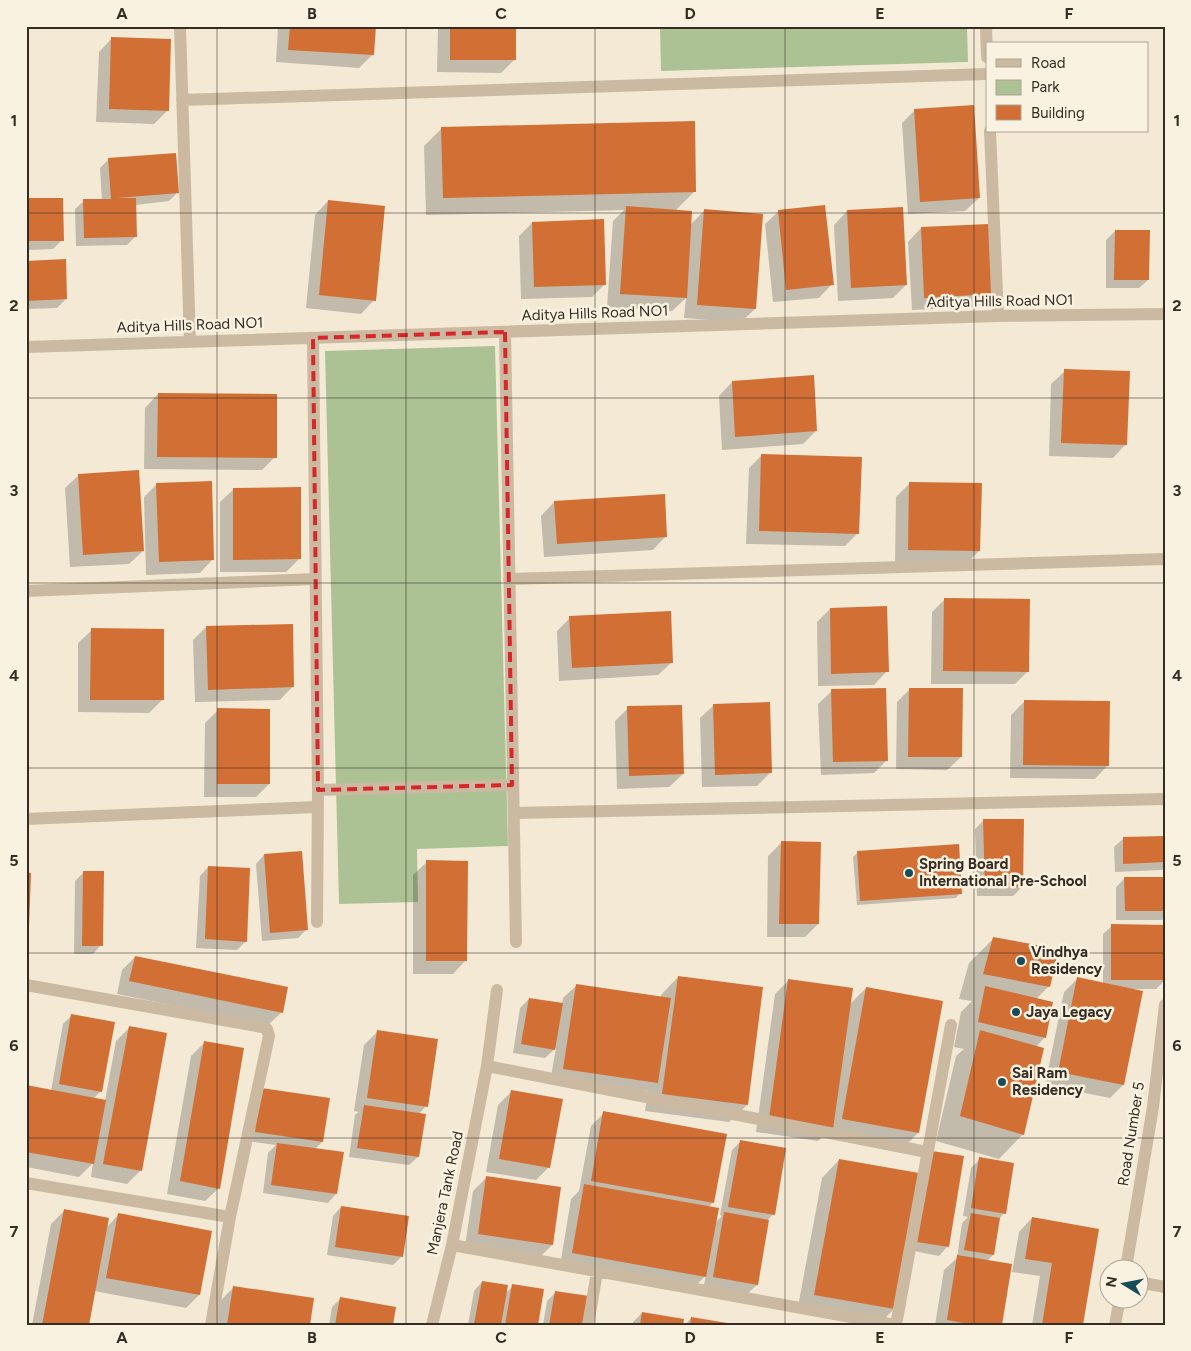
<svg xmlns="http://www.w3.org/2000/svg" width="1191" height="1351" font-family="Figtree,sans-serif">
<rect width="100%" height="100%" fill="#f3e9d5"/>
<!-- green -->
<path fill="#adc294" d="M660,26H967L968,62L661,71Z
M495,346L508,846L417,849L418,902L339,904L325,351Z"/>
<!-- shadow -->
<path fill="#0003" d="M278,26H374L372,55L359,68L276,62Z
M438,26H515L514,60L501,73L437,72Z
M112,38L167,111L154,124L96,122L99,52Z
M915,110L979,198L965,211L908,214L902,123Z
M442,128L695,191L675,211L690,225L704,211L755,309L741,322L684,318L686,298L672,311L607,307L613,221L624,210L426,215L424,146Z
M109,159L177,193L169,201L135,205L136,236L127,245L76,246L75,209L84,201L102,200L100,168Z
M26,200L62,240L53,249L26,250Z
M328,201L374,300L361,314L306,308L315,215Z
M779,211L832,284L819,298L773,302L765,224Z
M847,211L906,285L893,298L838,301L834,225Z
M532,223L605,284L592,297L521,299L519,236Z
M921,228L991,294L977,307L912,310L908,242Z
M1115,231L1148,280L1139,288H1106V240Z
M26,262L66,299L57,308L26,309Z
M1065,371L1126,444L1113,458L1049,456L1051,384Z
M732,382L816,431L803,444L722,450L719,396Z
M158,394L275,457L262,470L144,469L145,408Z
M762,455L858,533L845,546L746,544L749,468Z
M79,475L143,551L129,564L70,567L65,488Z
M157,484L213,559L200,573L146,575L144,497Z
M909,484L979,551L966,564L895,563L896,497Z
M234,489L299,559L286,572H220V502Z
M554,502L666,536L653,550L544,557L541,516Z
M945,599L1028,671L1015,684H931L932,612Z
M830,609L887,671L874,685L818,686L817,622Z
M570,618L672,662L658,675L559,681L557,631Z
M206,627L293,686L280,700L195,702L193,640Z
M92,630L162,700L149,713L78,712V643Z
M910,689L961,757L947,770L896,769L897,702Z
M832,691L887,760L874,773L821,775L818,704Z
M1024,702L1108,765L1095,779L1010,778L1011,715Z
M714,705L770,773L757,786L702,787L700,718Z
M628,708L683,774L669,787L617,789L615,721Z
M218,710L269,784L256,797H204L205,723Z
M984,820L1022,887L1013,896H977L975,829Z
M1165,837V867L1162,870L1115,872L1114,847L1123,839Z
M781,843L818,924L805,937H767L768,856Z
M857,853L960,893L956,898L857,905L853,857Z
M264,855L307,929L298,938L262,941L256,864Z
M427,862L466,960L453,974H413V875Z
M208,867L246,941L237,950L196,948L200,876Z
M84,872L101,945L93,954H74L75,881Z
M1125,878H1165V917L1162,920H1116V887Z
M1112,926H1165V980L1156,989H1133L1123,1085L1110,1098L1045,1085L1064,992L1077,979L1103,984V934Z
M994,938L1057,950L1048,987L1036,999L1052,1002L1044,1038L1036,1047L1023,1134L999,1159L936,1141L956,1056L964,1049L954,1047L961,1012L972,1001L959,999L969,963Z
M135,957L282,1012L268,1025L117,994L122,970Z
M678,977L747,1105L729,1122L645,1111L648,1091L550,1082L556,1048L545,1058L513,1053L520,1008L529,999L562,1005L563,998L577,985L661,997V995Z
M789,980L849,1005L866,988L918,1133L901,1150L826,1134L818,1141L756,1132L775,994Z
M72,1015L101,1091L93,1099L105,1101L116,1041L129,1028L141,1170L127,1184L91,1177L93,1163L79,1177L26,1167V1087L51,1091L63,1024Z
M377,1032L426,1106L419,1114L418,1157L409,1165L349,1157L355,1115L359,1112L354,1111L364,1045Z
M204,1043L219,1188L205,1201L167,1194L191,1056Z
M511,1092L549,1167L536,1180L486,1172L498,1105Z
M253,1098L328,1099L322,1142L315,1149L336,1194L328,1203L263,1193L268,1153L276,1145L247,1141Z
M604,1113L713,1202L708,1208L715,1223L722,1216L720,1215L732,1150L741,1141L773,1214L767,1221L757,1285L748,1293L704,1285L706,1275L692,1290L560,1266L571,1199L579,1191L591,1126Z
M962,1157L947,1247L939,1256L909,1250Z
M980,1159L1004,1213L999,1219L993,1255L987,1261L1001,1325H935L944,1270L957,1258L962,1223L968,1217L963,1216L971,1168Z
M839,1160L894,1309L878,1325L797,1312L822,1178Z
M487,1177L552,1245L539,1258L465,1247L473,1191Z
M341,1207L402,1256L393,1265L327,1255L333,1216Z
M64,1211L106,1228L119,1214L199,1295L186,1308L94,1291L87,1325H32L51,1224Z
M1032,1218L1082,1325H1032L1040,1276L1012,1272L1019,1232Z
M482,1282L506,1293L513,1286L537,1325H468L474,1291Z
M233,1288L308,1325H216L220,1301Z
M556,1292L583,1325H543L547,1301Z
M341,1298L392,1325H329L332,1307Z
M642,1313L681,1325H633V1322Z
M691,1318L732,1325H685Z"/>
<!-- building -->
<path fill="#d16f35" d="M290,26H376L374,55L288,50Z
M450,26H516V60H450Z
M111,37L171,39L169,111L109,109Z
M974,105L980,198L920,202L914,109Z
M695,121L696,192L443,198L441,127Z
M176,153L179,193L117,198H136L137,237L84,238L83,199H111L108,158Z
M26,198H63L64,241H26Z
M328,200L385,206L376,301L319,295Z
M825,205L834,285L786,290L778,210Z
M626,206L692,211L687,298L620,294Z
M903,207L907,285L851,288L847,210Z
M704,209L763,214L756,309L697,305Z
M604,219L606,285L534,287L532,222Z
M989,224L992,294L924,298L921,227Z
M1115,230H1150L1149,280H1114Z
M66,259L67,299L26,301V261Z
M1064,369L1130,371L1127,445L1061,443Z
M814,375L817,431L735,437L732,381Z
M158,393L277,394V458L157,457Z
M761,454L862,457L859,534L759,531Z
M139,470L144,551L83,555L78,474Z
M212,481L214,560L159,562L156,483Z
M909,482L982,483L980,551L908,550Z
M301,487V559L233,560V488Z
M665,494L667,537L557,544L554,501Z
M944,598L1030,599L1029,672L943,671Z
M887,606L889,672L831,674L830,608Z
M671,611L673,663L572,668L569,616Z
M293,624L294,687L208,690L206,626Z
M91,628L164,629V700H90Z
M886,688L888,761L833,762L831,689Z
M909,688H963L962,757H908Z
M1024,700L1110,701L1109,766L1023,765Z
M770,702L772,773L715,775L713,704Z
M682,705L684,774L629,776L627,706Z
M217,708L270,709V784H217Z
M983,819H1024L1023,887L985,888Z
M1165,836V862L1123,864V837Z
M781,841L821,842L819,924H779Z
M959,844L962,894L860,901L857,851Z
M302,851L308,930L270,933L264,854Z
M426,860L468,861L467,961H426Z
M208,866L250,868L247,942L205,939Z
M83,871H104L103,946H82Z
M26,872L31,873L28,955H26Z
M1124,877H1165V911H1125Z
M1111,924L1165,925V980H1111Z
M993,937L1059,949L1050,987L983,974Z
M135,956L288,987L283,1013L129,981Z
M678,976L763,987L748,1105L662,1094Z
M1077,977L1143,991L1124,1085L1058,1072Z
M788,979L853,988L833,1129L769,1119Z
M576,984L671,998L658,1083L563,1069Z
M985,986L1053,1002L1046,1038L978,1022Z
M866,987L943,1001L919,1133L842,1119Z
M529,998L563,1003L555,1050L521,1044Z
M71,1014L115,1022L102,1092L59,1084Z
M129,1026L167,1033L142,1171L103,1164Z
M377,1030L438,1039L428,1107L367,1098Z
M980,1030L1044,1048L1024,1135L960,1116Z
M204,1041L244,1048L220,1189L180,1181Z
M26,1085L106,1100L94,1164L26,1152Z
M261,1088L330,1098L323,1142L255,1132Z
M511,1090L563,1099L550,1168L499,1159Z
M364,1105L426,1114L419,1157L357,1148Z
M603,1111L727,1134L714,1203L591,1181Z
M740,1140L786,1148L775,1215L728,1207Z
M277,1143L344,1152L337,1194L271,1185Z
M932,1151L964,1156L949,1247L917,1242Z
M979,1157L1014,1163L1006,1214L971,1208Z
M839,1159L919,1173L895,1309L814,1295Z
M486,1176L561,1187L553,1245L478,1234Z
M584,1184L719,1208L706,1277L572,1253Z
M341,1206L409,1216L403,1257L335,1247Z
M64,1209L109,1218L89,1325H42Z
M724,1212L769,1220L758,1285L713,1277Z
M118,1213L212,1231L200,1295L106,1278Z
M971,1213L1000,1218L994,1255L964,1250Z
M1032,1217L1099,1229L1083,1325H1042L1052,1263L1025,1259Z
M957,1255L1012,1264L1002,1325H974L947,1320Z
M482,1281L508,1285L501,1325L474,1324Z
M512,1284L544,1289L538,1325H505Z
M233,1286L314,1298L310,1325H227Z
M555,1291L589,1296L584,1325H549Z
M340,1297L396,1307L393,1325H335Z
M642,1312L684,1319L683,1325H640Z
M691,1317L733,1324V1325H690Z"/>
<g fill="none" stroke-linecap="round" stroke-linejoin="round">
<!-- minor -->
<path stroke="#cbbaa1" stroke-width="12" d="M180,26L190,342
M986,26L987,57
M182,100L987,74
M990,131L998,316
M505,332L516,942
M313,338L318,790L317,922
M26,347L998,316L1165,314
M509,579L1165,559
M26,591L315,579
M318,790L512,785
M514,813L1165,799
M26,819L317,807
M26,985L262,1027L267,1029L269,1036L230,1217L211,1325
M487,1066L927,1152
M26,1183L230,1217
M452,1245L895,1325
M1126,1268L1153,1107L1165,1005
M1138,1282L1165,1287
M432,1325L452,1245L487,1066L497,990
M588,1325L597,1272
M896,1325L951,1025
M1115,1325L1120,1298"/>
</g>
<!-- marked area -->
<path fill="none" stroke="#d62828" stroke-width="4" stroke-dasharray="10 6" stroke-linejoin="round" d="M505,332L512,785L318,790L313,338Z"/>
<!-- grid -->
<path fill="none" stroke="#352c24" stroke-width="1" stroke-opacity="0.55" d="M217,26V1325M406,26V1325M595,26V1325M785,26V1325M974,26V1325M26,213H1165M26,398H1165M26,583H1165M26,768H1165M26,953H1165M26,1138H1165"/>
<!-- markers -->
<g fill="#174c59" stroke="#faf2e1" stroke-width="2">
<circle cx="909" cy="873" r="5"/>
<circle cx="1021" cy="961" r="5"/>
<circle cx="1016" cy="1012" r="5"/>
<circle cx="1002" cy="1082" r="5"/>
</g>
<g text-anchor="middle" stroke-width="5" stroke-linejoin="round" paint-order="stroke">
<!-- street labels -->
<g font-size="15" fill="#352c24" stroke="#faf2e1">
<text transform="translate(1000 301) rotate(-1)" y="5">Aditya Hills Road NO1</text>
<text transform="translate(595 313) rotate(-2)" y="5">Aditya Hills Road NO1</text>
<text transform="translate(190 325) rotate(-2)" y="5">Aditya Hills Road NO1</text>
<text transform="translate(1131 1134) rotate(-81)" y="5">Road Number 5</text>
<text transform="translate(445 1193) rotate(-78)" y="5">Manjera Tank Road</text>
</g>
<!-- poi labels -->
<g font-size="15" font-weight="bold" fill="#352c24" stroke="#faf2e1" text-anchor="start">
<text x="919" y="869">Spring Board<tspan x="919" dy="17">International Pre-School</tspan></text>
<text x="1031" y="957">Vindhya<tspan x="1031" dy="17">Residency</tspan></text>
<text x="1026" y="1017">Jaya Legacy</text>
<text x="1012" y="1078">Sai Ram<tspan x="1012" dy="17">Residency</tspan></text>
</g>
</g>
<!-- border -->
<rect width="1191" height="1351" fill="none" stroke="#faf2e1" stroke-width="55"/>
<!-- legend -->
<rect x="986" y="42" width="162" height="90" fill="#faf2e1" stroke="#aba395"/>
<rect x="996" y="59" width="25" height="8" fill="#cbbaa1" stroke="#aba395"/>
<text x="1031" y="68" font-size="15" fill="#352c24">Road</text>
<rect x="996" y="80" width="25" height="15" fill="#adc294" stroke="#aba395"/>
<text x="1031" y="92" font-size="15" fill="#352c24">Park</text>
<rect x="996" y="105" width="25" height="15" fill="#d16f35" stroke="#aba395"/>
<text x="1031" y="118" font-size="15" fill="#352c24">Building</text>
<!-- north arrow -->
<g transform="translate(1124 1284) rotate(280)"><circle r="24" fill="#faf2e1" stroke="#aba395"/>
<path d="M0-4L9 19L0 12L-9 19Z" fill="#174c59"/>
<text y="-8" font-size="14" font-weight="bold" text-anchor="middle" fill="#352c24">N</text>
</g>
<rect x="28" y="28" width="1136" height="1296" fill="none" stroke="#352c24" stroke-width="2"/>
<g font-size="16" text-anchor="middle" font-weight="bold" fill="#352c24">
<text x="122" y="19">A</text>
<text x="312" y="19">B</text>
<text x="501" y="19">C</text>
<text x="690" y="19">D</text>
<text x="880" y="19">E</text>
<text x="1069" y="19">F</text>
<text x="14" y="126">1</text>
<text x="1177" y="126">1</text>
<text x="14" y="311">2</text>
<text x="1177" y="311">2</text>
<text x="14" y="496">3</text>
<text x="1177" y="496">3</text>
<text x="14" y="681">4</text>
<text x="1177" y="681">4</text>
<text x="14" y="866">5</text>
<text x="1177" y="866">5</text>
<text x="14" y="1051">6</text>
<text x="1177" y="1051">6</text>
<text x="14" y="1237">7</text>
<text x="1177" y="1237">7</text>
<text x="122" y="1343">A</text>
<text x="312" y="1343">B</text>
<text x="501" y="1343">C</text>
<text x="690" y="1343">D</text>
<text x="880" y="1343">E</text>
<text x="1069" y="1343">F</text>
</g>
</svg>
